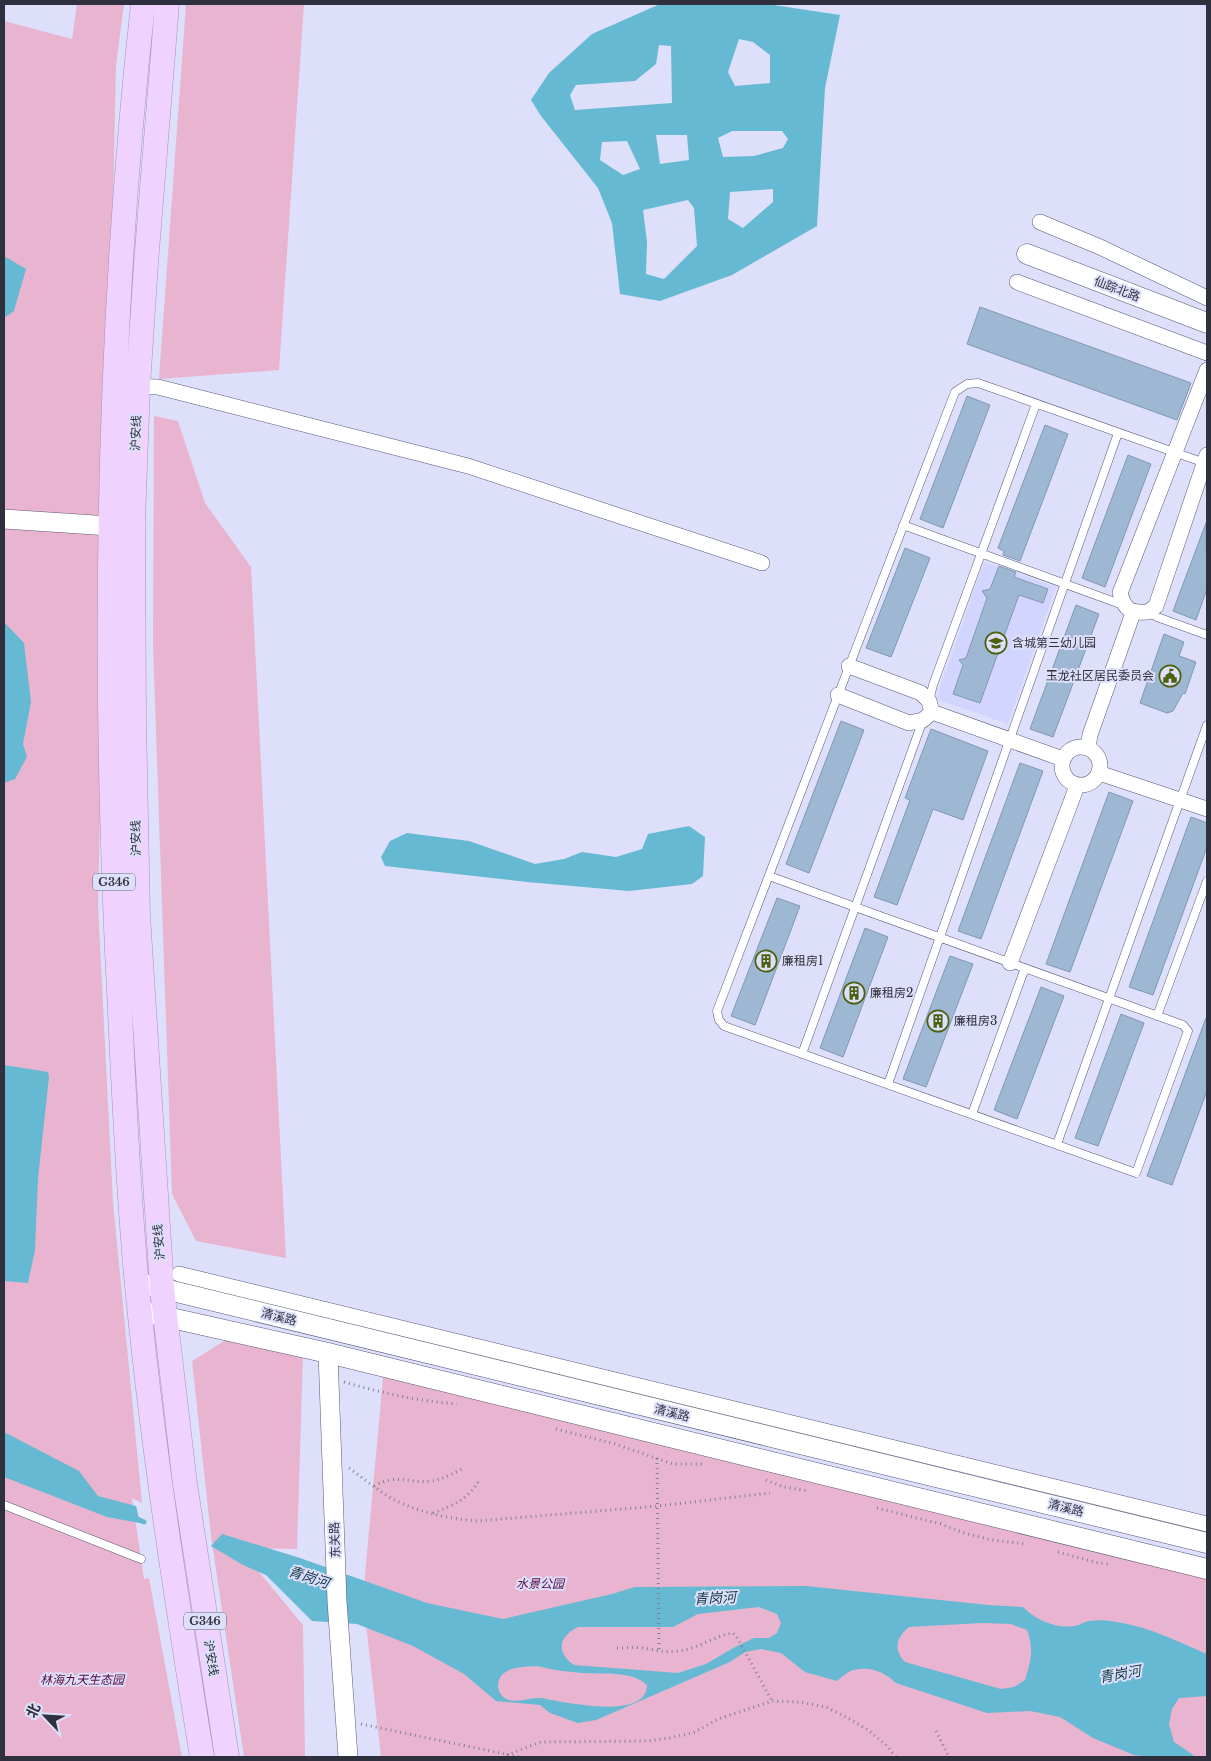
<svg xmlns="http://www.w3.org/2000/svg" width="1211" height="1761" font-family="'Libre Baskerville','Noto Sans SC',serif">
<rect width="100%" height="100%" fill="#dddffb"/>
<!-- built -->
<path fill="#d2d5ff" d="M984,562L1056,587L1008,724L936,699Z"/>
<!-- green -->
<path fill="#e9b4cf" d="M77,4H124L116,65L98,906L113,1202L142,1503L132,1498L144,1579L149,1578L182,1757H4V21L72,39Z
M186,4H304L279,370L159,379Z
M154,416L178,421L205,503L251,567L286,1258L196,1241L172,1194L153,645Z
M229,1338L303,1353L297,1549L239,1548L303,1625L305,1757H244L211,1536L192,1361Z
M384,1367L1207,1569V1757H381L363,1597Z"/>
<!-- water -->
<path fill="#65b9d2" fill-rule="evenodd" d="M660,4H767L840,15L825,88L817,226L732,275L660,301L620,294L612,223L598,188L541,116L531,100L549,73L592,34ZM739,39L753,42L770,55V83L735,86L728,72ZM659,45L671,46L672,103L575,110L570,95L576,85L635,81L656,64ZM732,131H782L788,139L783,148L754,156L723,157L718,138ZM687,135L689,160L660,164L656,135ZM627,141L640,169L623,175L600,160L602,142ZM773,189V202L743,228L728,219L730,192ZM688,200L694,208L697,246L664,279L646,274L647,242L643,210Z
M4,256L26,269L14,311L4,318Z
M4,622L24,643L31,702L23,744L27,757L15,779L4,783Z
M689,826L705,837L703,876L692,884L629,891L527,882L385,866L381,857L390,841L407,833L469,841L535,864L564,859L582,852L616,857L642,849L648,834Z
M4,1065L48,1072L49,1077L38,1178L35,1250L28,1283L4,1281Z
M4,1432L79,1471L98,1496L136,1506L140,1523L107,1517L4,1477Z
M222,1534L300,1558L427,1603L503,1619L612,1594L635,1587L806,1586L988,1605L1023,1607C1036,1620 1055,1629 1075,1626C1080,1625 1084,1622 1089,1621C1097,1620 1108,1620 1116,1622C1147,1626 1179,1642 1207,1654V1696L1179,1698L1172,1709L1169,1724L1174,1742L1196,1757H1152L1134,1755L1093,1738L1060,1717L1030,1711L987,1713L896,1683C884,1672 871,1666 854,1670C848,1671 842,1677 837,1681L805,1672L781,1653L761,1649L745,1652L730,1662L596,1720L578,1723L550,1713L540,1705L496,1701L464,1674L413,1646L357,1624L312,1621L266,1575L243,1565L211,1546ZM759,1607L777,1614L781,1623L777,1633L769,1638H754L735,1647L706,1664L678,1673L574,1665C563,1658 556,1644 568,1634C570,1631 575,1629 578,1627H673L698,1614ZM982,1623L1011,1624L1027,1630C1034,1649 1031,1661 1025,1680L1014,1687L1001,1689L905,1662C893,1649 896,1638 909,1627ZM537,1666C553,1670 568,1672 583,1673C605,1675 631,1670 647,1685C647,1722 561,1701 540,1698C529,1697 516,1704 506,1699C501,1696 498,1691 498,1686C498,1666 523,1667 537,1666Z"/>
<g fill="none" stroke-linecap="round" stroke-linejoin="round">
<!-- stream -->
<path stroke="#65b9d2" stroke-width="5" d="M135,1518L144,1522"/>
</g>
<!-- building -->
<path fill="#9eb7d3" stroke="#8098b2" d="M980,307L1191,383L1177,420L967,344Z
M967,396L990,405L943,528L920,519Z
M1045,425L1068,434L1020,561L1003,555L1004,551L998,548Z
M1128,455L1151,464L1105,587L1082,578Z
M1206,523L1207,589L1196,620L1173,611Z
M905,548L930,558L891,657L866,648Z
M999,566L1016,572L1014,577L1048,589L1043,603L1019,595L980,703L953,694L963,665L959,660L966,658L987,598L982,591L990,589Z
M1076,605L1099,614L1053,737L1030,729Z
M1164,634L1184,642L1179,656L1196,662L1185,694L1183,693L1173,711L1167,713L1140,703Z
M841,721L864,730L809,873L786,864Z
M931,729L988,751L963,820L933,809L897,905L874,897L910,800L905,798Z
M1020,763L1043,771L981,939L958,931Z
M1109,792L1133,801L1070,972L1046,964Z
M1191,817L1207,823V847L1153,995L1129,987Z
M777,898L800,906L755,1025L731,1016Z
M865,928L888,937L843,1057L820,1048Z
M950,956L973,964L926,1087L903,1079Z
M1041,987L1064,996L1017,1119L994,1110Z
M1121,1014L1144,1023L1098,1146L1075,1138Z
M1206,1018H1207V1091L1172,1185L1147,1176Z"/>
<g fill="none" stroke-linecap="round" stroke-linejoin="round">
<!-- service casing -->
<g stroke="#585977" stroke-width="9">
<path id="service" d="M903,525L1123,605
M1148,612L1157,617L1207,635
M929,701L933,685L1036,404
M769,876L1183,1025L1188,1031L1136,1173L724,1026L719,1020L717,1011C796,805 875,598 955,392L967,384L978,383L1205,463
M1157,1016L1207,881
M802,1054L923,720
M888,1084L1118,433
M972,1114L1025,968
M1057,1144L1207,725
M4,1505L141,1559"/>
</g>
<!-- minor casing -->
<g stroke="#585977" stroke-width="16">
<path id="minor" d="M1040,222L1100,247L1207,298
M1017,282L1207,353
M1207,370L1120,593C1125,611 1131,613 1148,612L1156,606L1207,455
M130,386L158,387L468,466L762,563
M838,695L909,723L923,720L932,712L929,701L921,693L849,666
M932,712L1063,759
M1062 766a19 19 0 1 1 38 0a19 19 0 1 1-38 0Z
M1088,748L1090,735L1133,613
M1099,773L1207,809
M1010,963L1077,786
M179,1274L1207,1524"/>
</g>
<!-- tertiary casing -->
<g stroke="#585977" stroke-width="20">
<path id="tertiary" d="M4,519L110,526
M328,1353L337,1601L348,1757"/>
</g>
<!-- secondary casing -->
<g stroke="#585977" stroke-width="21">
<path id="secondary" d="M1027,254L1207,323
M148,1285L1207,1543
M140,1311L328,1353L1207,1569"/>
</g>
<!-- trunk casing -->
<g stroke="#aa92bb" stroke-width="25">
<path id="trunk" d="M143,4C106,338 102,675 120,1011C124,1099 128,1187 136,1275C151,1437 176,1597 202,1757
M167,4L146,263L138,386L133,520L134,722L138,916L162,1289L185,1484L227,1757"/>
</g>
<!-- path -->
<path stroke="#808296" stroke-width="3" stroke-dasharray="1 4" stroke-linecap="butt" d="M344,1382C382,1393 417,1401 457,1404
M556,1429L615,1444L673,1464H702
M657,1458L659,1651
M349,1468C363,1478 376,1489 391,1498C417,1512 448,1519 478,1521L658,1506L770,1493
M766,1480L784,1487L808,1491
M374,1486C397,1473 409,1484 432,1481C443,1479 452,1474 462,1469
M877,1508L941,1524L964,1533L992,1540L1026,1544
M433,1513C455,1505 468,1499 480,1479
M1058,1552L1098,1563L1108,1564
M617,1648C626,1648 634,1647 644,1648C655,1650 666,1653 678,1651C698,1649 714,1636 733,1633L738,1639L772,1701
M361,1724L519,1757
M936,1731L949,1757
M507,1755L541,1742L647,1741L669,1738L693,1733L718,1719L772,1701L800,1702L826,1707L848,1718L868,1730L887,1746L896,1757"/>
<!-- service -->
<use href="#service" stroke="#fff" stroke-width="8"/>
<!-- minor -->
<use href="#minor" stroke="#fff" stroke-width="15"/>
<!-- tertiary -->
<use href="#tertiary" stroke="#fff" stroke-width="19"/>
<!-- secondary -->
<use href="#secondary" stroke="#fff" stroke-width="20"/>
<!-- trunk -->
<use href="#trunk" stroke="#f0d2ff" stroke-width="24"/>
</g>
<!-- icons -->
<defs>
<g id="school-ring" transform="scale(1.125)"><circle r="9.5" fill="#dddffb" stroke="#4b610d" stroke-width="1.5"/><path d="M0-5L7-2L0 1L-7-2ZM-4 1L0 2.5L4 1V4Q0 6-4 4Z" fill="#4b610d"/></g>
<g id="civic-ring" transform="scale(1.125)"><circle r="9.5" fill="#dddffb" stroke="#4b610d" stroke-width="1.5"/><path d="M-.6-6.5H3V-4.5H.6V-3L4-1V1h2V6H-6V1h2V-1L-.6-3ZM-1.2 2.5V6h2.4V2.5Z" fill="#4b610d"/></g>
<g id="building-ring" transform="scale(1.125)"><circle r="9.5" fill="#dddffb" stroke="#4b610d" stroke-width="1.5"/><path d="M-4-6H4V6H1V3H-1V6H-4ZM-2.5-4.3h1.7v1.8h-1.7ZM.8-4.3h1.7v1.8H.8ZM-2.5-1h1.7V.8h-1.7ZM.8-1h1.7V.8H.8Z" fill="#4b610d"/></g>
</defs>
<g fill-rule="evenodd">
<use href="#school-ring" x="996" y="643"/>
<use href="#civic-ring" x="1170" y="676"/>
<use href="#building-ring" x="766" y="961"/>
<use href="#building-ring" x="854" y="993"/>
<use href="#building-ring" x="938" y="1021"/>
</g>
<g text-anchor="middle" stroke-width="4" stroke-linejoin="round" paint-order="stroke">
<!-- shield labels -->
<g fill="#dddffb" stroke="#636476" stroke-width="1">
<rect x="93" y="873.5" width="42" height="17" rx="4"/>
<rect x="184" y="1612.5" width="42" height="17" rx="4"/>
</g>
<g font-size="11" font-weight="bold" fill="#2f303d">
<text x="114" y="886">G346</text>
<text x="205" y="1625">G346</text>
</g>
<!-- street labels -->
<g font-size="12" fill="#2f303d" stroke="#dddffb">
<text transform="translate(1117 289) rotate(21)" y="4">仙踪北路</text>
<text transform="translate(136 433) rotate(-88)" y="4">沪安线</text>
<text transform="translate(136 838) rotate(-91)" y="4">沪安线</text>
<text transform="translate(159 1242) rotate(-94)" y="4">沪安线</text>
<text transform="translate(279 1317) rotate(14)" y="4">清溪路</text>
<text transform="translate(672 1413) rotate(14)" y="4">清溪路</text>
<text transform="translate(1066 1508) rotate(14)" y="4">清溪路</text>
<text transform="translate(335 1540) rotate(-92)" y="4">东关路</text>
<text transform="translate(211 1658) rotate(81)" y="4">沪安线</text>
</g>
<!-- poi labels -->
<g font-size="12" fill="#2f303d" stroke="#dddffb" text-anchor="start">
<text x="1012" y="647">含城第三幼儿园</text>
<text x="1154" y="680" text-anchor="end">玉龙社区居民委员会</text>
<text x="782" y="965">廉租房1</text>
<text x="870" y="997">廉租房2</text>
<text x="954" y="1025">廉租房3</text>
</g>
<!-- park labels -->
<g font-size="12" font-style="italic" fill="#55083c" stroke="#dddffb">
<text x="540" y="1588">水景公园</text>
<text x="82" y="1684">林海九天生态园</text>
</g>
<!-- water labels -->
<g font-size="14" font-style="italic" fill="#113944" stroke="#dddffb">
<text transform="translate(309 1577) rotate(18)" y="5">青岗河</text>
<text transform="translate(715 1598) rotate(-3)" y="5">青岗河</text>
<text transform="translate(1120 1674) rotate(-10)" y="5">青岗河</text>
</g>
</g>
<!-- border -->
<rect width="1211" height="1761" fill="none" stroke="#2f303d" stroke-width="10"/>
<!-- north arrow -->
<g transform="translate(45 1716) rotate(295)" stroke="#dddffb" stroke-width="4" paint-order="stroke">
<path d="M0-4L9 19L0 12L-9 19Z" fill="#2f303d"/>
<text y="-8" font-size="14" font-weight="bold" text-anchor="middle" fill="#2f303d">北</text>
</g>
</svg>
